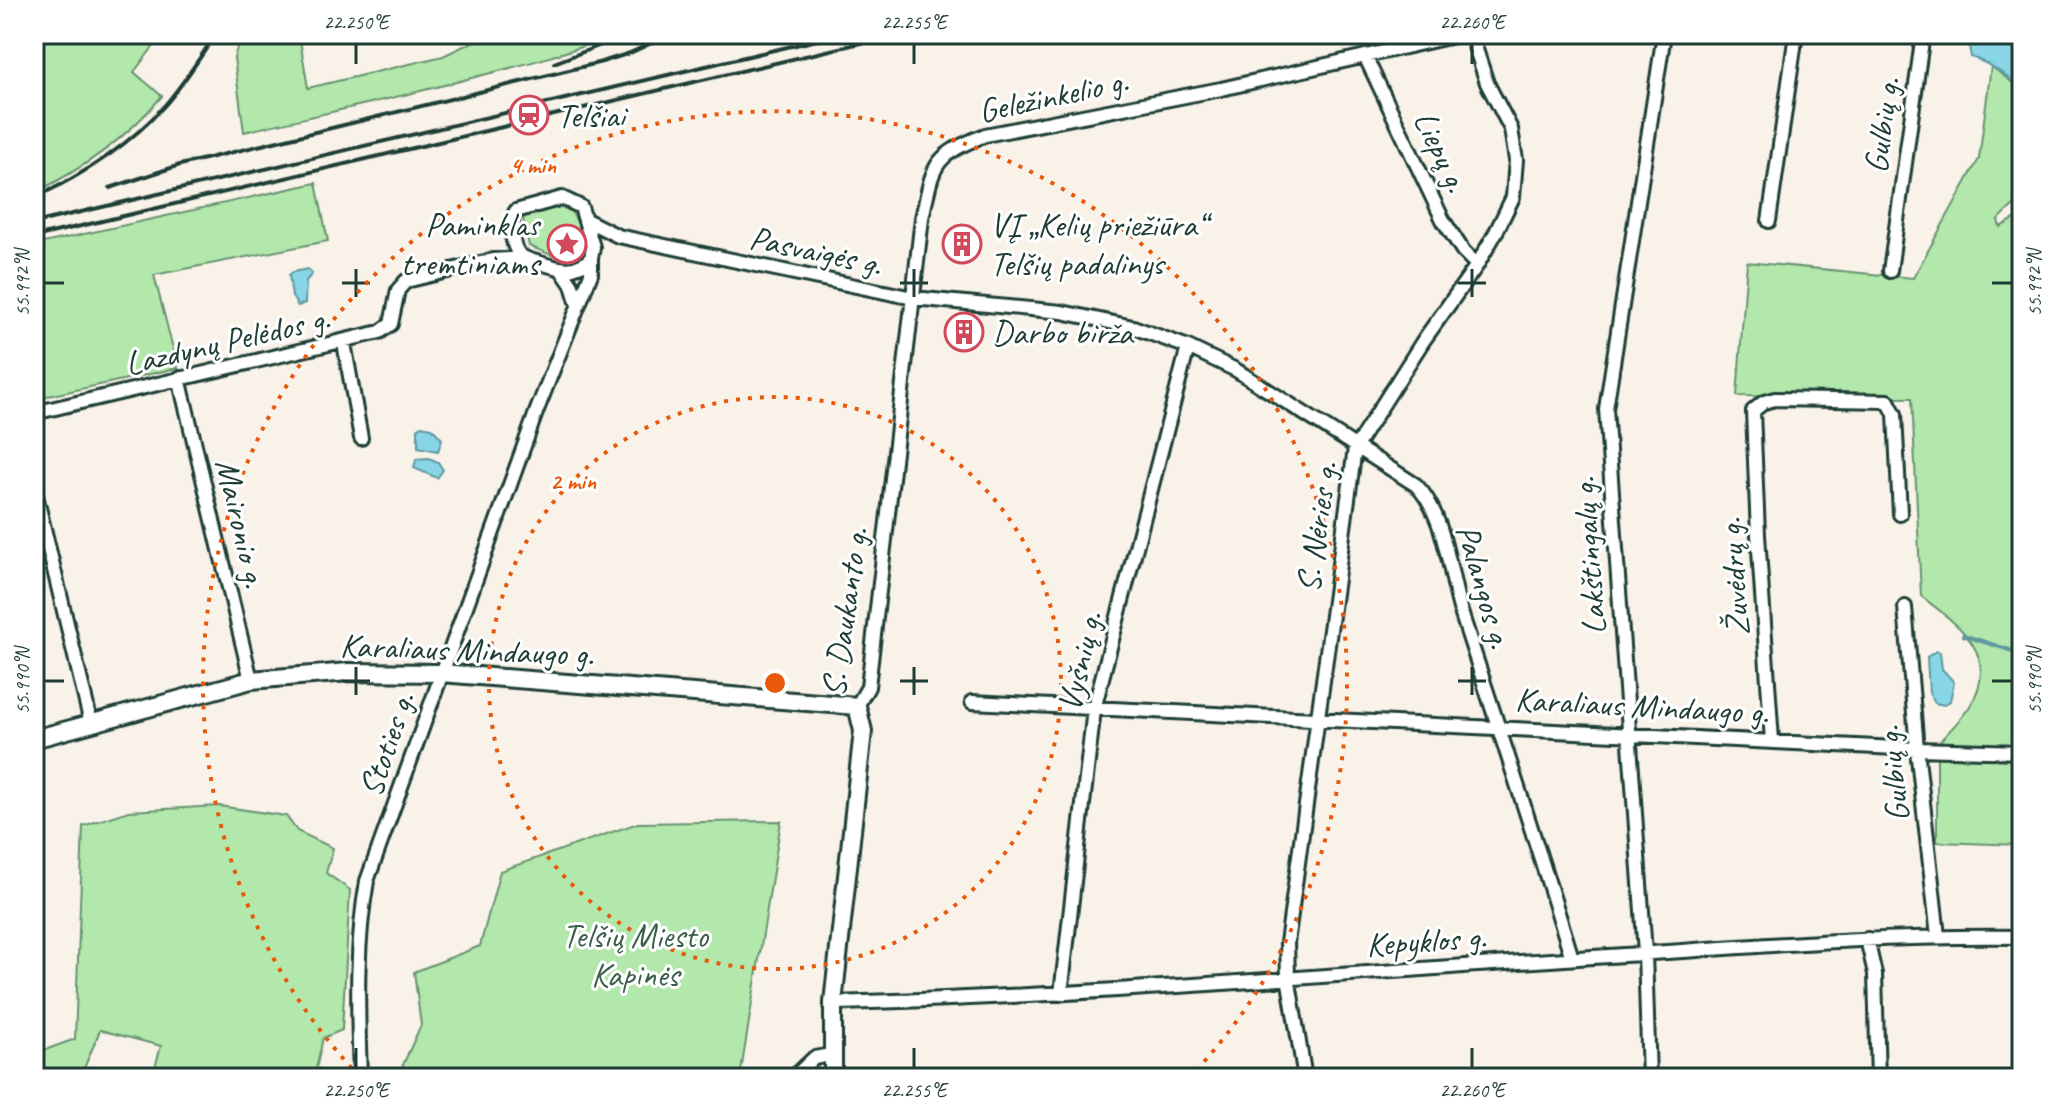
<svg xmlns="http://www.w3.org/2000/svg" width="2056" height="1112" font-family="Caveat,sans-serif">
<rect width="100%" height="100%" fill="#f8f2e9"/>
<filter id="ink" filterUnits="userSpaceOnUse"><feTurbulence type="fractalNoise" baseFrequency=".0125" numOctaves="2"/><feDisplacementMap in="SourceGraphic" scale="16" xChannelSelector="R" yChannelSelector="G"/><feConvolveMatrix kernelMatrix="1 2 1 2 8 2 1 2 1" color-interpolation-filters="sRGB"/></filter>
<g filter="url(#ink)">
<!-- green -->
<path fill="#b2e8ab" stroke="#689270" stroke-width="2" d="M34,34H163L134,72L162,96C127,138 83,169 34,193Z
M247,34H299L308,88L443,56L489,34H615C569,53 523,65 475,77C398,98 321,114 244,132L234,58L237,48Z
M1991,66L2018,87L2022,95V197L1998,220L2000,227L2022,215V845L1937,842V744C1948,732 1961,720 1970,706C2002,654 1958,625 1921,596L1912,398L1737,396L1747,262L1913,278L1979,159Z
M316,183L328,241L154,275L178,368L34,399V245Z
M558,206C577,206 584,237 579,253C564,264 545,252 529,246L523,218L526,215Z
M219,806L286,816L297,831L333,848L326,873L350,890L342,1030L323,1038L314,1078H152L161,1046L100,1030L80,1078H34V1054L75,1039L83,826L129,811Z
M781,821L740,1078H397L421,1025L414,972L480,946L500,871L638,823Z"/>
<!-- water -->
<path fill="#88d5e7" stroke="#5e989f" stroke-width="2" d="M1967,34H2022V95C2012,77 1990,64 1971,57Z
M308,269L312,274L306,281L305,303L298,306L292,297L289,275L293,272Z
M421,426L432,428L442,439L438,451L418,447V429Z
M429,458L438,462L443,470L437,478L414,468L416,459Z
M1936,651L1940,652L1942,669L1954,682L1950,701L1944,705L1935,703L1929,693L1927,657Z"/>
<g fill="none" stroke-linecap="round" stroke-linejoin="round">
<!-- stream -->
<path stroke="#5e989f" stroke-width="4" d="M1963,635L2022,654"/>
<!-- street casing -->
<g stroke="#1f3d34" stroke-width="18">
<path id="street" d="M1365,56L1443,220L1463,251L1477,265
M562,198L581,207L593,247L591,258C573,275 557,268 537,262C530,260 524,259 519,254C511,244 509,221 516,211Z
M586,220L618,236L913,298L1062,312L1133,327L1188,347L1236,370L1416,485C1446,515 1449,575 1462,615C1499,730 1537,843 1572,958
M1769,221L1796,34
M561,269L572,285L578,305
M1890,271L1923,34
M344,343L361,438
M179,378L251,680
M34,413L380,332L391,324L398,290L406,281L493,260L524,258
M34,487L91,723
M1905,607L1917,749L1938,936
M972,702L1917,749L2022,752
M857,706L868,687L922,218C934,164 931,157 985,135L1221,89L1462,34
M1772,741L1758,535L1753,411L1764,402L1775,399L1888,401L1895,414L1900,514
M1867,939L1875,974L1878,1078
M1061,994L1094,709L1188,347
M833,1003C1097,996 1360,972 1624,955C1756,946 1889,935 2022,937
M360,1078C358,1009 355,949 367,881L537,410L591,274V258
M793,1078L814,1058L831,1055
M1305,1078L1288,977L1287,943L1355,448L1423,341L1477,265L1495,234L1513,197L1516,160L1511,129L1487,83L1471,34
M1649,1078L1645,953L1606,409L1664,34"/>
</g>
<!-- secondary casing -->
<g stroke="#1f3d34" stroke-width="22">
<path id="secondary" d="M34,739L251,680L349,672L441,673L857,706L863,731L833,1003V1078"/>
</g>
<!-- street -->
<use href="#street" stroke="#fff" stroke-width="12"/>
<!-- secondary -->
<use href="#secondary" stroke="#fff" stroke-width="16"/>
<!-- rail -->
<path stroke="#1f3d34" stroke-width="4" d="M554,63L630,34
M110,188L180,165L602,62L630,53L671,34
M34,198C83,175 129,146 165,105C184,83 200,57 216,34
M34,223L843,34
M34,237L899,34"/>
</g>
</g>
<!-- ticks -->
<path fill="none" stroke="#1f3d34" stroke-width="3" d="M356,44V64M914,44V64M1472,44V64M356,269V297M914,269V297M1472,269V297M44,283H64M342,283H370M900,283H928M1458,283H1486M1992,283H2012M356,667V695M914,667V695M1472,667V695M44,681H64M342,681H370M900,681H928M1458,681H1486M1992,681H2012M356,1048V1068M914,1048V1068M1472,1048V1068"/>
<!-- distance rings -->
<g fill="none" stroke="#e8590c" stroke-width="4" stroke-dasharray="4 8">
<circle cx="775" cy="683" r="286"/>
<path d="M360 1077A572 572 0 1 1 1190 1077"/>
</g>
<!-- icons -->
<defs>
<g id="station-ring" transform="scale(2)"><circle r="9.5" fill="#fff" stroke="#d1495b" stroke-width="1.5"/><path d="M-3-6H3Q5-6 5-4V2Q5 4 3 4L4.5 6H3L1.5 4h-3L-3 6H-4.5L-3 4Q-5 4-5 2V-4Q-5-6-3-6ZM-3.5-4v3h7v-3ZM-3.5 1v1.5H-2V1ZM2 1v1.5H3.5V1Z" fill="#d1495b"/></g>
<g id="sight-ring" transform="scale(2)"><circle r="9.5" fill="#fff" stroke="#d1495b" stroke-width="1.5"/><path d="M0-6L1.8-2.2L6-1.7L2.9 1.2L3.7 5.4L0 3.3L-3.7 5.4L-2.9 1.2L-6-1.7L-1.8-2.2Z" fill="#d1495b"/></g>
<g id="building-ring" transform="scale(2)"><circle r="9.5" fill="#fff" stroke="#d1495b" stroke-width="1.5"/><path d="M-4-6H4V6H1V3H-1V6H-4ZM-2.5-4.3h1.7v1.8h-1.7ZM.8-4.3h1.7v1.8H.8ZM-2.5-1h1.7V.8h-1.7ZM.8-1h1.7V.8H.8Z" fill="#d1495b"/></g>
</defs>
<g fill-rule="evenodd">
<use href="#station-ring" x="529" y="115"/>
<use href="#sight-ring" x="567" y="244"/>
<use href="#building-ring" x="962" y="244"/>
<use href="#building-ring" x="964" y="332"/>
</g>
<g text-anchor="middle" stroke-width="6" stroke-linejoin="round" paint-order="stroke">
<!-- street labels -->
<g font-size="34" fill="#1f3d34" stroke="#fff">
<text transform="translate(1053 95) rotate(-12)" y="12">Geležinkelio g.</text>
<text transform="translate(1881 125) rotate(-82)" y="12">Gulbių g.</text>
<text transform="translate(1442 151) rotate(65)" y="12">Liepų g.</text>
<text transform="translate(816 250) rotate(12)" y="12">Pasvaigės g.</text>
<text transform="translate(227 340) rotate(-13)" y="12">Lazdynų Pelėdos g.</text>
<text transform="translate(242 523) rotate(77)" y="12">Maironio g.</text>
<text transform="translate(1316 527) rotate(-82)" y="12">S. Nėries g.</text>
<text transform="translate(1588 556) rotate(-94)" y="12">Lakštingalų g.</text>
<text transform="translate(1733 577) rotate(-94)" y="12">Žuvėdrų g.</text>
<text transform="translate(1485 586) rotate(74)" y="12">Palangos g.</text>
<text transform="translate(844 612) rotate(-82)" y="12">S. Daukanto g.</text>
<text transform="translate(467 649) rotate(2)" y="12">Karaliaus Mindaugo g.</text>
<text transform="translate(1079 661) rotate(-77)" y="12">Vyšnių g.</text>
<text transform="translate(1642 705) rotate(3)" y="12">Karaliaus Mindaugo g.</text>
<text transform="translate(386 744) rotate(-71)" y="12">Stoties g.</text>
<text transform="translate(1892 774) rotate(-96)" y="12">Gulbių g.</text>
<text transform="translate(1426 940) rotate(-4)" y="12">Kepyklos g.</text>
</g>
<!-- poi labels -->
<g font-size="34" fill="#1f3d34" stroke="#fff" text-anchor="start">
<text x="557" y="127">Telšiai</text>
<text x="539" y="236" text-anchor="end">Paminklas<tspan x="539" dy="39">tremtiniams</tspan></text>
<text x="990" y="236">VĮ „Kelių priežiūra“<tspan x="990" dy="39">Telšių padalinys</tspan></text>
<text x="992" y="344">Darbo birža</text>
</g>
<!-- park labels -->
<g font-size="34" fill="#3c5f4c" stroke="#fff">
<text x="635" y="947">Telšių Miesto<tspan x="635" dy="39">Kapinės</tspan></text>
</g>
</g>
<circle cx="775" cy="683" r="12" fill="#e8590c" stroke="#fff" stroke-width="4"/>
<g font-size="24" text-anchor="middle" font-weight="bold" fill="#e8590c" stroke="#fff" stroke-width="6" stroke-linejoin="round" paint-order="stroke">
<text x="533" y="173">4 min</text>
<text x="573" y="489">2 min</text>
</g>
<!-- margin -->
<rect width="2056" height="1112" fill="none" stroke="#fff" stroke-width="88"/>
<rect x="44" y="44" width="1968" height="1024" fill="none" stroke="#1f3d34" stroke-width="3"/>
<g font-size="20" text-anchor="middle" fill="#1f3d34">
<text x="356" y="29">22.250°E</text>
<text x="914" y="29">22.255°E</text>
<text x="1472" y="29">22.260°E</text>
<text transform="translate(22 283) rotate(-90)" y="7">55.992°N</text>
<text transform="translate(2034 283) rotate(-90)" y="7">55.992°N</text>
<text transform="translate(22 681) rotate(-90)" y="7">55.990°N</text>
<text transform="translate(2034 681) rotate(-90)" y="7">55.990°N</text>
<text x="356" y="1097">22.250°E</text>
<text x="914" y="1097">22.255°E</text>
<text x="1472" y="1097">22.260°E</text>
</g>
</svg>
